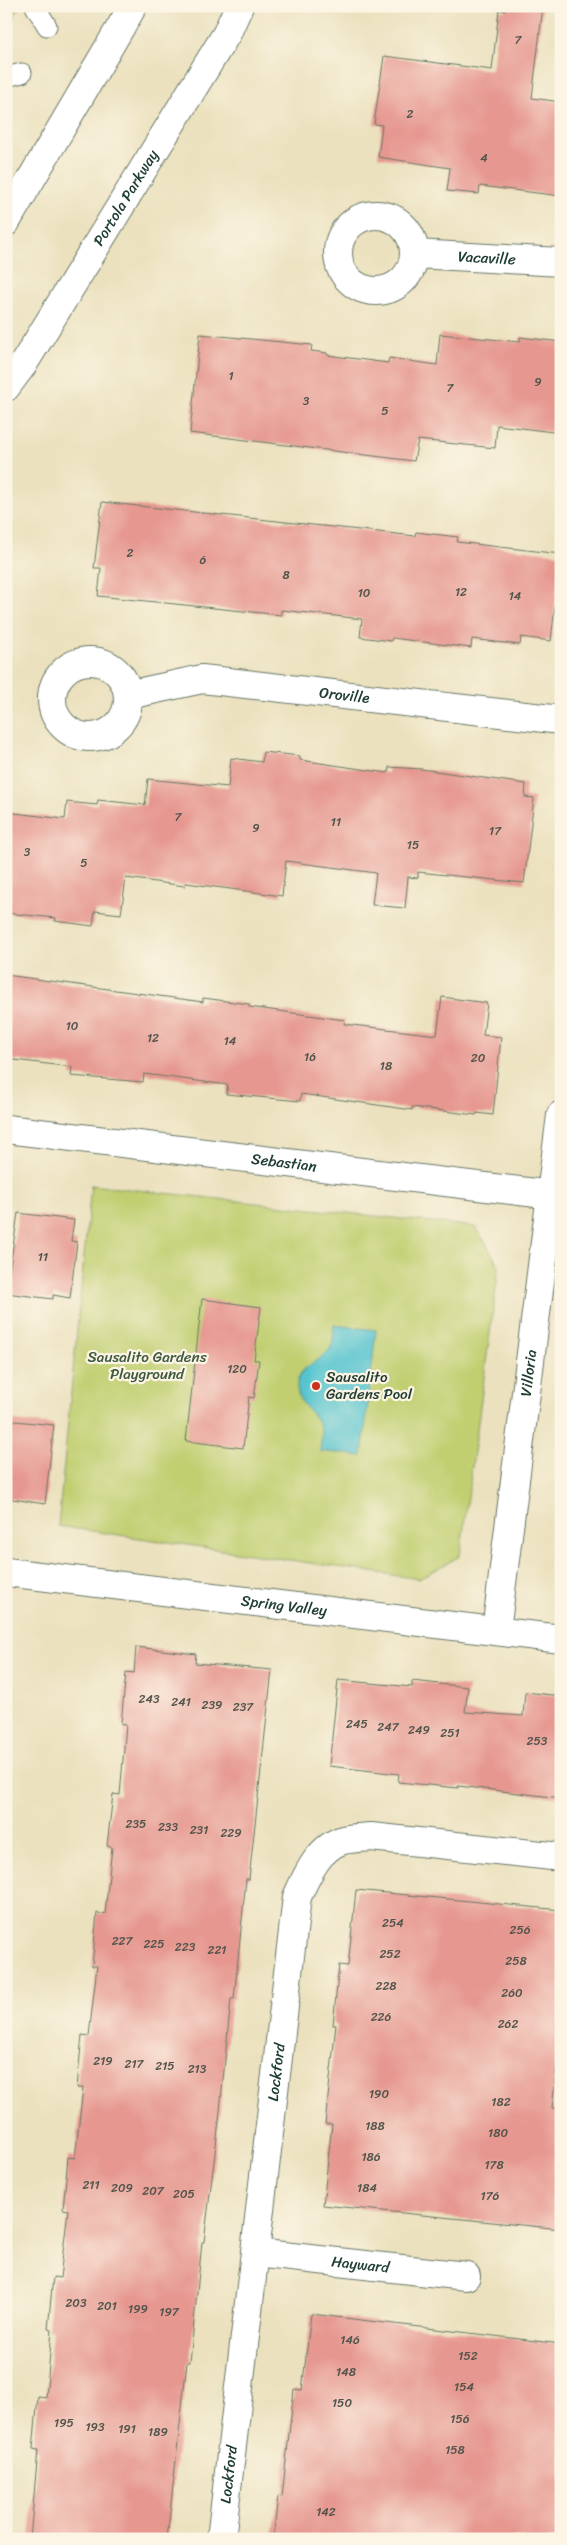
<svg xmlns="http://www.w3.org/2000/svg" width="567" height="2545" font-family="Sriracha,sans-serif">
<rect width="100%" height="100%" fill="#fcf5e5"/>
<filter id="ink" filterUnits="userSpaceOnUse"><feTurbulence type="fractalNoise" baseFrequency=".02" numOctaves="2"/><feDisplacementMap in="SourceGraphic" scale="10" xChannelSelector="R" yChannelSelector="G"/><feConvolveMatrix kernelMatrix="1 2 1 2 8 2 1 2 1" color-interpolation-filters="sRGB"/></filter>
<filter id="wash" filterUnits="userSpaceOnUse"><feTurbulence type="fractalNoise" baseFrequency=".0096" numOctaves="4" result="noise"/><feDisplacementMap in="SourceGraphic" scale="20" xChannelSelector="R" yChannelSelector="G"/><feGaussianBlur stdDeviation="1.12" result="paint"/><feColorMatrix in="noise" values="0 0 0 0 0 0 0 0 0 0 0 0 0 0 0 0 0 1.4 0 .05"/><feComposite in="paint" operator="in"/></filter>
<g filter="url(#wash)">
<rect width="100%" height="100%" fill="#ebe1be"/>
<!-- green -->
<path fill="#c1cf71" stroke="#708652" d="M6,6H19L6,34Z
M91,1185L476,1227L499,1266L460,1556L419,1579L58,1526Z"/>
<!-- water -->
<path fill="#57c4cf" stroke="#3b8082" d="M334,1325L376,1330L362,1456L320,1451C321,1442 323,1433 319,1424C311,1409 296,1403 297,1384C299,1363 325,1362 332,1345C334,1339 333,1331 334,1325Z"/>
<g id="blocks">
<!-- building -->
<path fill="#e69890" d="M505,6H543L532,98L561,102V196L480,186L479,194L447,191L450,168L378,157L382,125L374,124L384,56L492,70L499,10L505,11Z
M200,334L312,345L311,351L327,353V355L388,363L389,358L437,365L440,334L520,342V337L561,342V433L497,425L495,448L418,440L414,461L190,433Z
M102,502L415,536L416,532L458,537L457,542L561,554L551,641L521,637L520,645L472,639L471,648L392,638L391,641L360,637L362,619L281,610V615L98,596L101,568H94Z
M263,752L300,756V760L388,773L389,767L421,769L526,784L525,797L534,798L524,883L418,872V878L408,877L405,908L372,905L376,873L286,861L282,896L186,883L185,886L126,878L121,914L95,911L93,926L55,921L56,918L6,913V812L65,819L67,802L97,805L98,800L145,805L148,779L228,787L231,758L262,762Z
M6,975L203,1002V998L249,1004V1007L345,1020L344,1024L437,1035L442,997L487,1003L483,1035L501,1037L493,1115L477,1113L476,1115L412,1107V1110L301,1094L300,1101L226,1094L228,1085L144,1074L143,1082L71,1076L72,1067L6,1059Z
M18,1213L74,1220L71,1241L77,1242L70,1298L53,1295V1299L6,1293Z
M202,1299L261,1307L254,1360H259L254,1398L249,1397L243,1448L186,1441Z
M6,1420L54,1425L45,1504L6,1498Z
M136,1647L196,1654L195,1663L272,1670L249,1879H246L234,1999H231L219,2121L204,2242H202L190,2362H187L167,2539H30L38,2450L33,2449L38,2397L46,2398L52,2330L48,2329L53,2277L60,2278L68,2210L63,2209L68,2157L75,2158L83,2088H77L82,2035L89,2036L97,1966H92L97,1913L105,1914L112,1847L107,1846L113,1794L120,1795L126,1725L121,1724L126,1672L134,1673Z
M338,1680L412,1687V1681L468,1687L465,1712L523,1716L525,1692L561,1696V1798L458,1786V1788L398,1782L399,1774L329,1766Z
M356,1890L561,1910V2027L552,2108L561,2109V2229L323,2205L332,2124H325L336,2025H333L339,1965L348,1966Z
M311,2314L561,2344V2539H273L278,2496L282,2497L294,2389L302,2390Z"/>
</g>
</g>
<g filter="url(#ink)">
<use href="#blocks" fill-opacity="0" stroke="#667664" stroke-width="1"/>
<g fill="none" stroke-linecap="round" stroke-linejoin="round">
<!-- lane casing -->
<g stroke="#667664" stroke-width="21">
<path id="lane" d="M35,6L47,26
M6,77L22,73"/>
</g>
<!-- street casing -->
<g stroke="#667664" stroke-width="30">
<g id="street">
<circle cx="376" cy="253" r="38"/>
<path id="s1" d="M415,254L561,262"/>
<circle cx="90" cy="699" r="38"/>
<path id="s2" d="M128,695L202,679L561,720"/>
<path id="s3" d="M6,1129L561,1196"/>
<path id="s4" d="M6,1572L561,1639"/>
<path id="s5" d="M496,1631L561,1115"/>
<path id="s6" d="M255,2253L466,2276"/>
<path id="s7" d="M221,2539L297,1897C307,1875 318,1848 343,1840C352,1838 362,1838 371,1837L561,1857"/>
</g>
</g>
<!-- primary casing -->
<g stroke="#667664" stroke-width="30">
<g id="primary">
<path d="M6,222L133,6"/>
<path id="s8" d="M6,387L24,363L227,33L239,6"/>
</g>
</g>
<!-- lane -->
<use href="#lane" stroke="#fff" stroke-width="19"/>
<!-- street -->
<use href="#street" stroke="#fff" stroke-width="28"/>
<!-- primary -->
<use href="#primary" stroke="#fff" stroke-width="28"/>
</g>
</g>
<!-- markers -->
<circle fill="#c8321e" stroke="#fcf5e5" stroke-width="2" cx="316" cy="1386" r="5"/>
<g text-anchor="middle" stroke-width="4.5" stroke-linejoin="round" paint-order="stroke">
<!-- number labels -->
<g font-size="12" fill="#51544b">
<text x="518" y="44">7</text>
<text x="410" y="118">2</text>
<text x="484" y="162">4</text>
<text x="231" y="380">1</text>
<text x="538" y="386">9</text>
<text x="450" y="392">7</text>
<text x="306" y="405">3</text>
<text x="385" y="415">5</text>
<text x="130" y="557">2</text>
<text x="203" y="564">6</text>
<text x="286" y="579">8</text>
<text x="461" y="596">12</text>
<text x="364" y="597">10</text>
<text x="515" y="600">14</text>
<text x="178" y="821">7</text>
<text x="336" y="826">11</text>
<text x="256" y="832">9</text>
<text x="495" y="835">17</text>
<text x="413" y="849">15</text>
<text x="27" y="856">3</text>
<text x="84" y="867">5</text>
<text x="72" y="1030">10</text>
<text x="153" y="1042">12</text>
<text x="230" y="1045">14</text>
<text x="310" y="1061">16</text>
<text x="478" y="1062">20</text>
<text x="386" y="1070">18</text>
<text x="43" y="1261">11</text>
<text x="237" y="1373">120</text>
<text x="149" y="1703">243</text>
<text x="181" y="1706">241</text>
<text x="212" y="1709">239</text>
<text x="243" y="1711">237</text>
<text x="357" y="1728">245</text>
<text x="388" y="1731">247</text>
<text x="419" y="1734">249</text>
<text x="450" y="1737">251</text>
<text x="537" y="1745">253</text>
<text x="136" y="1828">235</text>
<text x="168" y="1831">233</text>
<text x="199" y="1834">231</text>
<text x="231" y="1837">229</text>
<text x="393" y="1927">254</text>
<text x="520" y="1934">256</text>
<text x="122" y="1945">227</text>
<text x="154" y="1948">225</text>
<text x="185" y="1951">223</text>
<text x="217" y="1954">221</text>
<text x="390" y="1958">252</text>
<text x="516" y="1965">258</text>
<text x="386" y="1990">228</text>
<text x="512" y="1997">260</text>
<text x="381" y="2021">226</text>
<text x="508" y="2028">262</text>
<text x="103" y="2065">219</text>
<text x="134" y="2068">217</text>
<text x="165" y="2070">215</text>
<text x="197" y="2073">213</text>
<text x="379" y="2098">190</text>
<text x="501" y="2106">182</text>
<text x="375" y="2130">188</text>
<text x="498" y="2137">180</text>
<text x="371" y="2161">186</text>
<text x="494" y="2169">178</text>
<text x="91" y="2189">211</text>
<text x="122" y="2192">209</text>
<text x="367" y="2192">184</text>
<text x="153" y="2195">207</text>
<text x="184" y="2198">205</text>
<text x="490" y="2200">176</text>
<text x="76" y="2307">203</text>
<text x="107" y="2310">201</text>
<text x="138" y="2313">199</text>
<text x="169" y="2316">197</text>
<text x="350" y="2344">146</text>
<text x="468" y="2360">152</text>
<text x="346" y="2376">148</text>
<text x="464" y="2391">154</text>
<text x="342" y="2407">150</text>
<text x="460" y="2423">156</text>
<text x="64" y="2427">195</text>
<text x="95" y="2431">193</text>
<text x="127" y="2433">191</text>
<text x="158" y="2436">189</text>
<text x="455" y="2454">158</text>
<text x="326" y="2516">142</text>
</g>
<!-- street labels -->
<g font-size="15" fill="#1f3d34" stroke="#fcf5e5">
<text dy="5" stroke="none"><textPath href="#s8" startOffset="224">Portola Parkway</textPath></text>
<text dy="5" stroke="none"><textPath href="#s1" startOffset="72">Vacaville</textPath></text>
<text dy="5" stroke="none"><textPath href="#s2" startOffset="219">Oroville</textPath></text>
<text dy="5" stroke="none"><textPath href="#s3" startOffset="280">Sebastian</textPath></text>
<text dy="5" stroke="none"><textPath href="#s5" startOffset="260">Villoria</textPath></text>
<text dy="5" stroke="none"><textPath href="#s4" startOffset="280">Spring Valley</textPath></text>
<text dy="5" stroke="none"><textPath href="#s7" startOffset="470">Lockford</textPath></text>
<text dy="5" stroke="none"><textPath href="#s6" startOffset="106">Hayward</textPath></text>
<text dy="5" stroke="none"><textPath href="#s7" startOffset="65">Lockford</textPath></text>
</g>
<!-- park labels -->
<g font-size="15" fill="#3f5a40" stroke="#fcf5e5">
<text x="147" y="1362">Sausalito Gardens<tspan x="147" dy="17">Playground</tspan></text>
</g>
<!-- poi labels -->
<g font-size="15" fill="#1f3d34" stroke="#fcf5e5" text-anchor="start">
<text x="326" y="1382">Sausalito<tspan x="326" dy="17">Gardens Pool</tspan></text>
</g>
</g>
<!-- margin -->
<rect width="567" height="2545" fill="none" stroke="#fcf5e5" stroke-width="25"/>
</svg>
